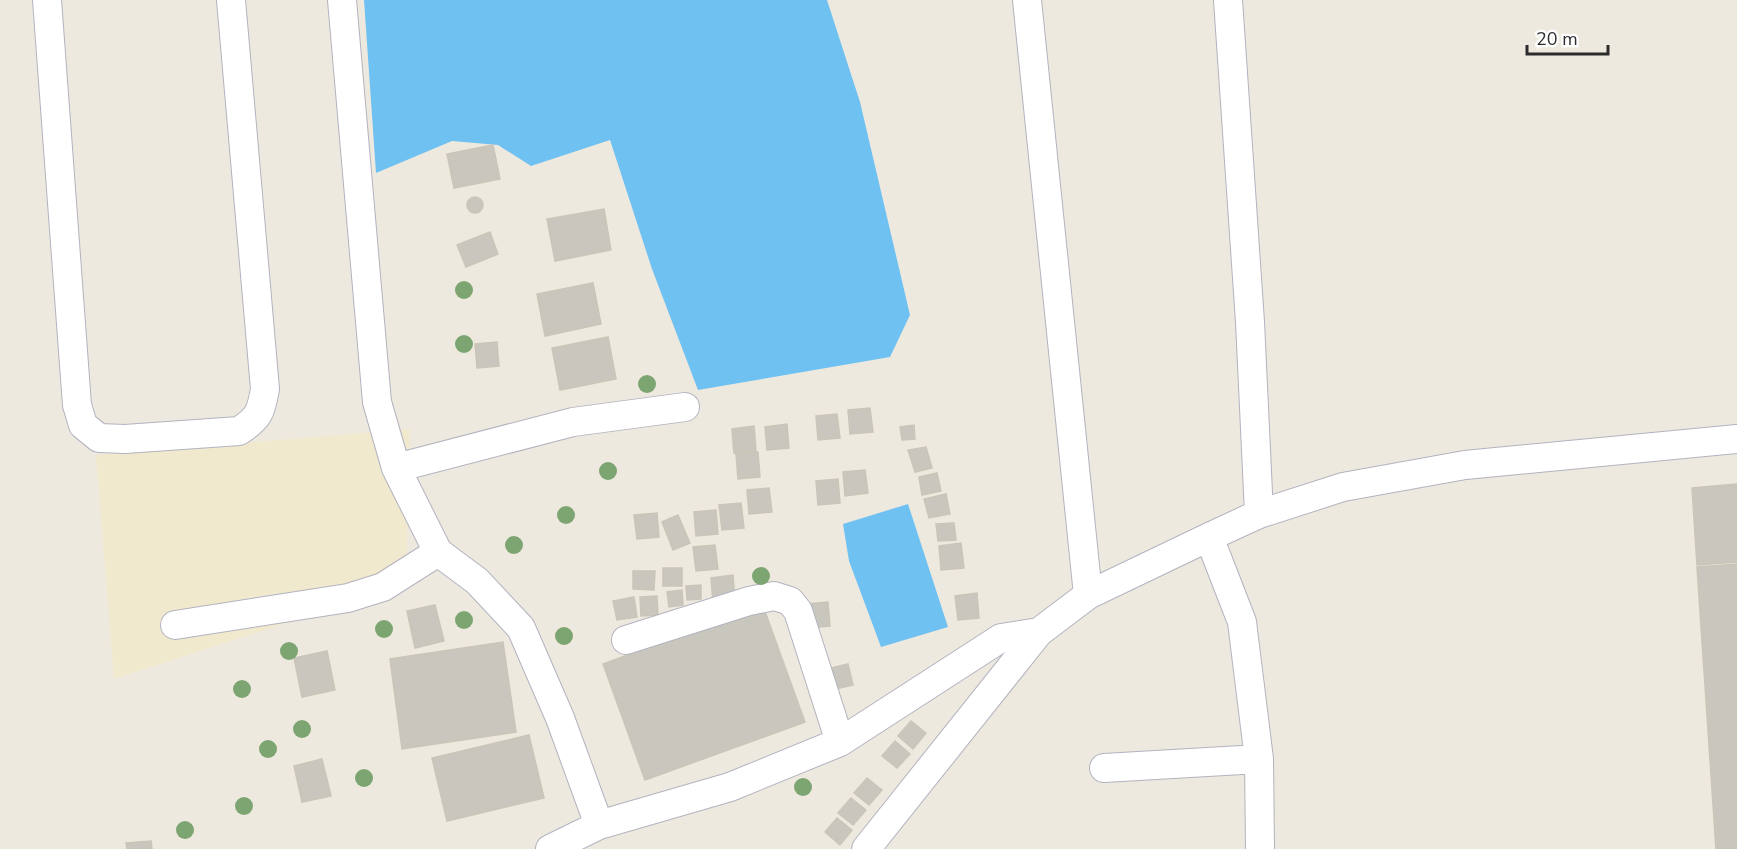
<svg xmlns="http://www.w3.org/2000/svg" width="1737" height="849" font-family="'Nunito Sans',sans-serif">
<rect width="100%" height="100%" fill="#eee9de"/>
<!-- education -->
<path fill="#f0e9ce" d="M410,429L406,584L114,679L96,455Z"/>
<!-- water -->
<path fill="#6fc1f2" d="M364,0H827L860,102L910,315L890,357L698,390L652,269L610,140L531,166L498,145L452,141L376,173Z
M908,504L948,627L881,647L849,561L843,524Z"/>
<!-- building -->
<path fill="#c9c7bd" stroke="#cac5b8" stroke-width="1.5" d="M493,145L500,179L454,188L447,154Z
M467 205a8 8 0 1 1 16 0a8 8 0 1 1-16 0Z
M604,209L611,250L555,261L547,219Z
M490,232L498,254L466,267L457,245Z
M593,283L601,324L545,336L537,294Z
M608,337L616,379L560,390L552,348Z
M497,342L499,366L477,368L475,344Z
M870,408L873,432L850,434L848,410Z
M837,414L840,438L818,440L816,416Z
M787,424L789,448L767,450L765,427Z
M914,425L915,439L902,440L900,427Z
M754,426L756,451L734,453L732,429Z
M926,447L932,468L915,472L908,450Z
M758,452L760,477L738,479L736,454Z
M865,470L868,493L845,496L843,472Z
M937,473L941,491L922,495L919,477Z
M838,479L840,503L818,505L816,481Z
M1737,484V562L1697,565L1692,488Z
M769,488L772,512L749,514L747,490Z
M946,494L950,514L929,518L924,499Z
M741,503L744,528L722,530L719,505Z
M716,510L718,534L696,536L694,512Z
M657,513L659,537L637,539L634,515Z
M678,515L690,543L673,550L662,522Z
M954,523L956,540L938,541L936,524Z
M961,543L964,568L941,570L939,546Z
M715,545L718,569L696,571L693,547Z
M1737,564V849H1716L1697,567Z
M663,568H682V586H663Z
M633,571H655L654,590L633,589Z
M733,575L735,600L713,602L711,578Z
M701,585V599L687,600L686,586Z
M682,590L683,605L669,607L667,592Z
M977,593L979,618L958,620L955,596Z
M657,596L658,615L641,616L640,597Z
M634,597L637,617L617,620L613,601Z
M828,602L830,626L808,628L806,604Z
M435,605L444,641L415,648L407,611Z
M763,606L805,722L645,780L603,664Z
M503,642L516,732L402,749L390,659Z
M327,651L335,690L302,697L294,658Z
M848,664L853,685L835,689L831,668Z
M911,721L926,733L913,749L898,736Z
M529,735L544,798L447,821L432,758Z
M895,741L910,754L897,768L882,756Z
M322,759L331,796L302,802L294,766Z
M867,778L882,790L869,805L854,793Z
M851,798L866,810L853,825L838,813Z
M837,818L852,830L840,845L825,832Z
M151,841L152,849H127L126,843Z"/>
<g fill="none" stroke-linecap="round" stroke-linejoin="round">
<!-- minor casing -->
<g stroke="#b2b3c0" stroke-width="30">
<path id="minor" d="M47,0L77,405L83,425L99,438L125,439L239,431C259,418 261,412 265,389L231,0
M342,0L377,402L396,468L438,552L477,581L521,628L560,718L599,825L730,787L840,742L1001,638L1039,632
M1027,0L1088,595
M1228,0L1250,322L1259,514
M396,468L573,422L685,407
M1209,537L1242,622L1259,759L1260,849
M175,625L348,598L383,587L438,552
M626,640L749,601L774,596L790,601L798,611L840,742
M1104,768L1259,759
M550,849L599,825
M866,849L1039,632L1088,595L1209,537L1259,514L1343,487L1465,465L1737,439"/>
</g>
<!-- minor -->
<use href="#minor" stroke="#fff" stroke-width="28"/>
</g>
<!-- trees -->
<g fill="#7da572">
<circle cx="464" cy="290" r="9"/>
<circle cx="464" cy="344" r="9"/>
<circle cx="647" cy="384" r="9"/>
<circle cx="608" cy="471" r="9"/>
<circle cx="566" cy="515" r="9"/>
<circle cx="514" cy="545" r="9"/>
<circle cx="761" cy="576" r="9"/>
<circle cx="464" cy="620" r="9"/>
<circle cx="384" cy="629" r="9"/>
<circle cx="564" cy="636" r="9"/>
<circle cx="289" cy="651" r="9"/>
<circle cx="242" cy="689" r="9"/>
<circle cx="302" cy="729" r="9"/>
<circle cx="268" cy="749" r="9"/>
<circle cx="364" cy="778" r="9"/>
<circle cx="803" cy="787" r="9"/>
<circle cx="244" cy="806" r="9"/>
<circle cx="185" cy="830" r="9"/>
</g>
<!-- scale -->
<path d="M1527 45v9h81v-9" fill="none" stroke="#2c2c2c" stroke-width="3"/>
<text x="1536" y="45" font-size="18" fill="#2c2c2c" stroke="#ffffff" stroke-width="4.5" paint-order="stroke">20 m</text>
</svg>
